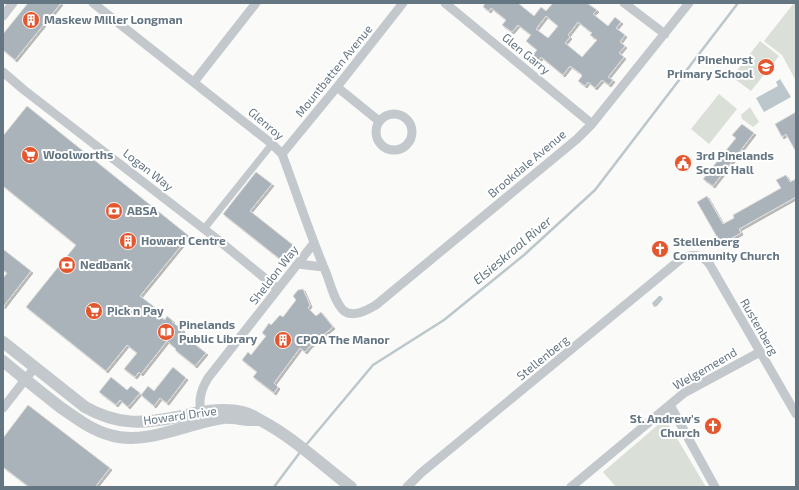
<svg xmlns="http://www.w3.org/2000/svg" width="799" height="490" font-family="'Exo 2',sans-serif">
<defs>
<filter id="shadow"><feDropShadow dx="2" dy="2" stdDeviation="0" flood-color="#0004"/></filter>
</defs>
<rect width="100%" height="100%" fill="#fafaf8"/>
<!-- green -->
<path fill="#dadfd7" d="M794,3H796V81L782,55L764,41Z
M760,41L779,56L751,91L732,77Z
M719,94L737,109L709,144L691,129Z
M750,107L759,122L753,127L742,119L741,115Z
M659,424L669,425L706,487H616L603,472Z"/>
<!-- water -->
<path fill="#bbc7cb" d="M780,79L791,97L764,112L756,98L778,86L776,82Z
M659,296H661L663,299L657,306L654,307L652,303Z"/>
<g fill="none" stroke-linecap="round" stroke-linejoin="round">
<!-- stream -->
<path stroke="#bbc7cb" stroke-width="2.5" d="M306,445L373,365L444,320L524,255L595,190L738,3
M274,487L301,451"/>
</g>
<!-- building -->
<path fill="#aab3b9" stroke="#dcdcda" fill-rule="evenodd" filter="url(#shadow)" d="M28,3H61L15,60L3,50V34Z
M485,3H518L534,16L541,7L546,11L553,3H587L597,10L593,14L608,26L615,17L621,22L616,28L625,35L620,42L625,46L619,53L624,57L608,77L613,80L609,85L602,80L595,88L588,82L585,86L578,81L582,76L581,74L570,66L563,75L541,57L538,62L531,57L537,50L526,41L531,35L518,25L512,32L502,25L506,20L491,8L489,11L483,7ZM546,16L558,26L548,38L536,29ZM578,22L592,33L590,35L597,40L582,57L565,43L570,37L568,35Z
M27,106L189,236L140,296L157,309L154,312L165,320L167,316L173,321L172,322L183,330L181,333L182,334L206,353L195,366L175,350L176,349L167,341L141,374L139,372L135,377L124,369L137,353L127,345L106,371L26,307L76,245L3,186V136Z
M796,112V152L786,134L782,137L775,124Z
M742,124L754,133L713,186L703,179L736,138L732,135Z
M256,172L272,184L250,211L293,245L281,260L223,214Z
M786,175L790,182L796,179V197L739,229L741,233L721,244L697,202L707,196L723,224L734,218L733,215L781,188L776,180Z
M3,249L31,271L3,307V278L7,273L3,270Z
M303,289L310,305L308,308L316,316L321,312L333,327L310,346L305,352L300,348L274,383L278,387L274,393L253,377L257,372L242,360L248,352L251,355L266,336L262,333L269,323L271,325L280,315L283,317L296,300L293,296L298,290Z
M173,367L186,378L167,403L160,398L154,406L141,395L148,386L154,391Z
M111,377L127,390L131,386L140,393L128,407L120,400L116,405L99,392Z
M28,405L110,468L95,487H29L3,467V438Z"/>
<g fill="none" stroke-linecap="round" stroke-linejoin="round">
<!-- pedestrian -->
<path stroke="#c3c8cc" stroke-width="7" d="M204,229L272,144"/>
<!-- minor -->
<path stroke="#c3c8cc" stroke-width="9" d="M93,3L272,144L282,154C297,194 310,235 327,275C331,286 335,303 344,311C354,318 367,310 376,305L577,139L592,124L689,3
M445,3L592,124
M624,3L665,34
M3,16L13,3
M3,72L24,90L217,239L278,289
M194,82L256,3
M337,87L379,121
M376 132a18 18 0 1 1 36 0a18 18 0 1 1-36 0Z
M282,154L337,87L403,3
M298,264L323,267
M670,405L715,487
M3,408L35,367
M201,418C199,401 199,393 208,378L314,243
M407,487L421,473L681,259C693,253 702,254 710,265L796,414
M571,487L684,393L760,352"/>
<!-- tertiary -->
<path stroke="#c3c8cc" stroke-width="12" d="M3,342L85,407C117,425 142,424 177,417C198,412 222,407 243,412C251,414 256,418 262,421C294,438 322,465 351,487
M3,361C22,377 41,392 60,407C76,418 91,430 110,435C146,446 187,423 223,418C234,417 246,421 257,420"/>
</g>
<!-- icons -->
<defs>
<g id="building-disc" transform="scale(0.9)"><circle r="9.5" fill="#e4572e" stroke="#fff"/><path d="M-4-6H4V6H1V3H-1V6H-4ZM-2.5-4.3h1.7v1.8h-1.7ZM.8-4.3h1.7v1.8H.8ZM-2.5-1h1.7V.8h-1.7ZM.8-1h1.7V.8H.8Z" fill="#fff"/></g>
<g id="school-disc" transform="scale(0.9)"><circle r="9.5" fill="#e4572e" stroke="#fff"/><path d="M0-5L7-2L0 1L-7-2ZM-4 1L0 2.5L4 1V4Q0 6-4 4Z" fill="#fff"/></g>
<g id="supermarket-disc" transform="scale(0.9)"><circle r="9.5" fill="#e4572e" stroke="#fff"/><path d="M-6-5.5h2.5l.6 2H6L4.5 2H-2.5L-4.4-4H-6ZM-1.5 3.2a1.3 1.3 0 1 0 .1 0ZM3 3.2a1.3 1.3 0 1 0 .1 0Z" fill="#fff"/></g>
<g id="civic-disc" transform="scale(0.9)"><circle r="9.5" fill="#e4572e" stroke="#fff"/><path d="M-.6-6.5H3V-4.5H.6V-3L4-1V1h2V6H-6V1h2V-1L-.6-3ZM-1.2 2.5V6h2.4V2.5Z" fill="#fff"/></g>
<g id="bank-disc" transform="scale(0.9)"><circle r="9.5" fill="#e4572e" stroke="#fff"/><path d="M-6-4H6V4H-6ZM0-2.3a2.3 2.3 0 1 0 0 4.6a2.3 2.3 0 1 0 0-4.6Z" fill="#fff"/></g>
<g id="church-disc" transform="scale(0.9)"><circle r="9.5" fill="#e4572e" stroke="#fff"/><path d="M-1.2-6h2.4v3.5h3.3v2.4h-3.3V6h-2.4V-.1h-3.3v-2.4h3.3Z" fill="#fff"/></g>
<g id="library-disc" transform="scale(0.9)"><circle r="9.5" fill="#e4572e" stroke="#fff"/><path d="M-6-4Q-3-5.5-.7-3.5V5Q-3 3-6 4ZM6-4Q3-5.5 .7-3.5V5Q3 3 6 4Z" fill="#fff"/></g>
</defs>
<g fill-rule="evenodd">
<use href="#building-disc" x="31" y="20"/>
<use href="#school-disc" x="766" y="67"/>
<use href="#supermarket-disc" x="30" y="155"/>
<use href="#civic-disc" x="683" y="163"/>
<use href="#bank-disc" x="114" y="211"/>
<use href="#building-disc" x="128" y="241"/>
<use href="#church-disc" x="660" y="249"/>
<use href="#bank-disc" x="67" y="265"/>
<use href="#supermarket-disc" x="94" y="311"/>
<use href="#library-disc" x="166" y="332"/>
<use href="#building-disc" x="283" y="340"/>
<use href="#church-disc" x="713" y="426"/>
</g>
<g text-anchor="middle" stroke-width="4" stroke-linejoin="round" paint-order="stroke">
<!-- poi labels -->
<g font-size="12" font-weight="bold" fill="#657683" stroke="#fff" text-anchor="start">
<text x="44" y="24">Maskew Miller Longman</text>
<text x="753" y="64" text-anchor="end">Pinehurst<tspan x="753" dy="14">Primary School</tspan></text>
<text x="43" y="159">Woolworths</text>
<text x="696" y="160">3rd Pinelands<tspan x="696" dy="14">Scout Hall</tspan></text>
<text x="127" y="215">ABSA</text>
<text x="141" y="245">Howard Centre</text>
<text x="673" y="246">Stellenberg<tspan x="673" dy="14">Community Church</tspan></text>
<text x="80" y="269">Nedbank</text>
<text x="107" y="315">Pick n Pay</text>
<text x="179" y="329">Pinelands<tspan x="179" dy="14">Public Library</tspan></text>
<text x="296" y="344">CPOA The Manor</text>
<text x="700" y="423" text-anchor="end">St. Andrew's<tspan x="700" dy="14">Church</tspan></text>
</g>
<!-- street labels -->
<g font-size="12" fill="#657683" stroke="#fff">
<text transform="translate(526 54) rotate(39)" y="4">Glen Garry</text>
<text transform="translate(334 71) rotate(-51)" y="4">Mountbatten Avenue</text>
<text transform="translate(266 124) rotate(40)" y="4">Glenroy</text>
<text transform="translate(527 164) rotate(-40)" y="4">Brookdale Avenue</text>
<text transform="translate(148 170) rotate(38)" y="4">Logan Way</text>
<text transform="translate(274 275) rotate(-52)" y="4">Sheldon Way</text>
<text transform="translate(759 327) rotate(60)" y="4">Rustenberg</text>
<text transform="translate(543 358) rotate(-39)" y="4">Stellenberg</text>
<text transform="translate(705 369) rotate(-30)" y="4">Welgemeend</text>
<text transform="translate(180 416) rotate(-8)" y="4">Howard Drive</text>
</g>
<!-- water labels -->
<g font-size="13" font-style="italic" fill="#60757c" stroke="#fff">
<text transform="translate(512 250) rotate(-40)" y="5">Elsieskraal River</text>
</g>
</g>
<!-- border -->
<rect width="799" height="490" fill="none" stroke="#657683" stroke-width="8"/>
</svg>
